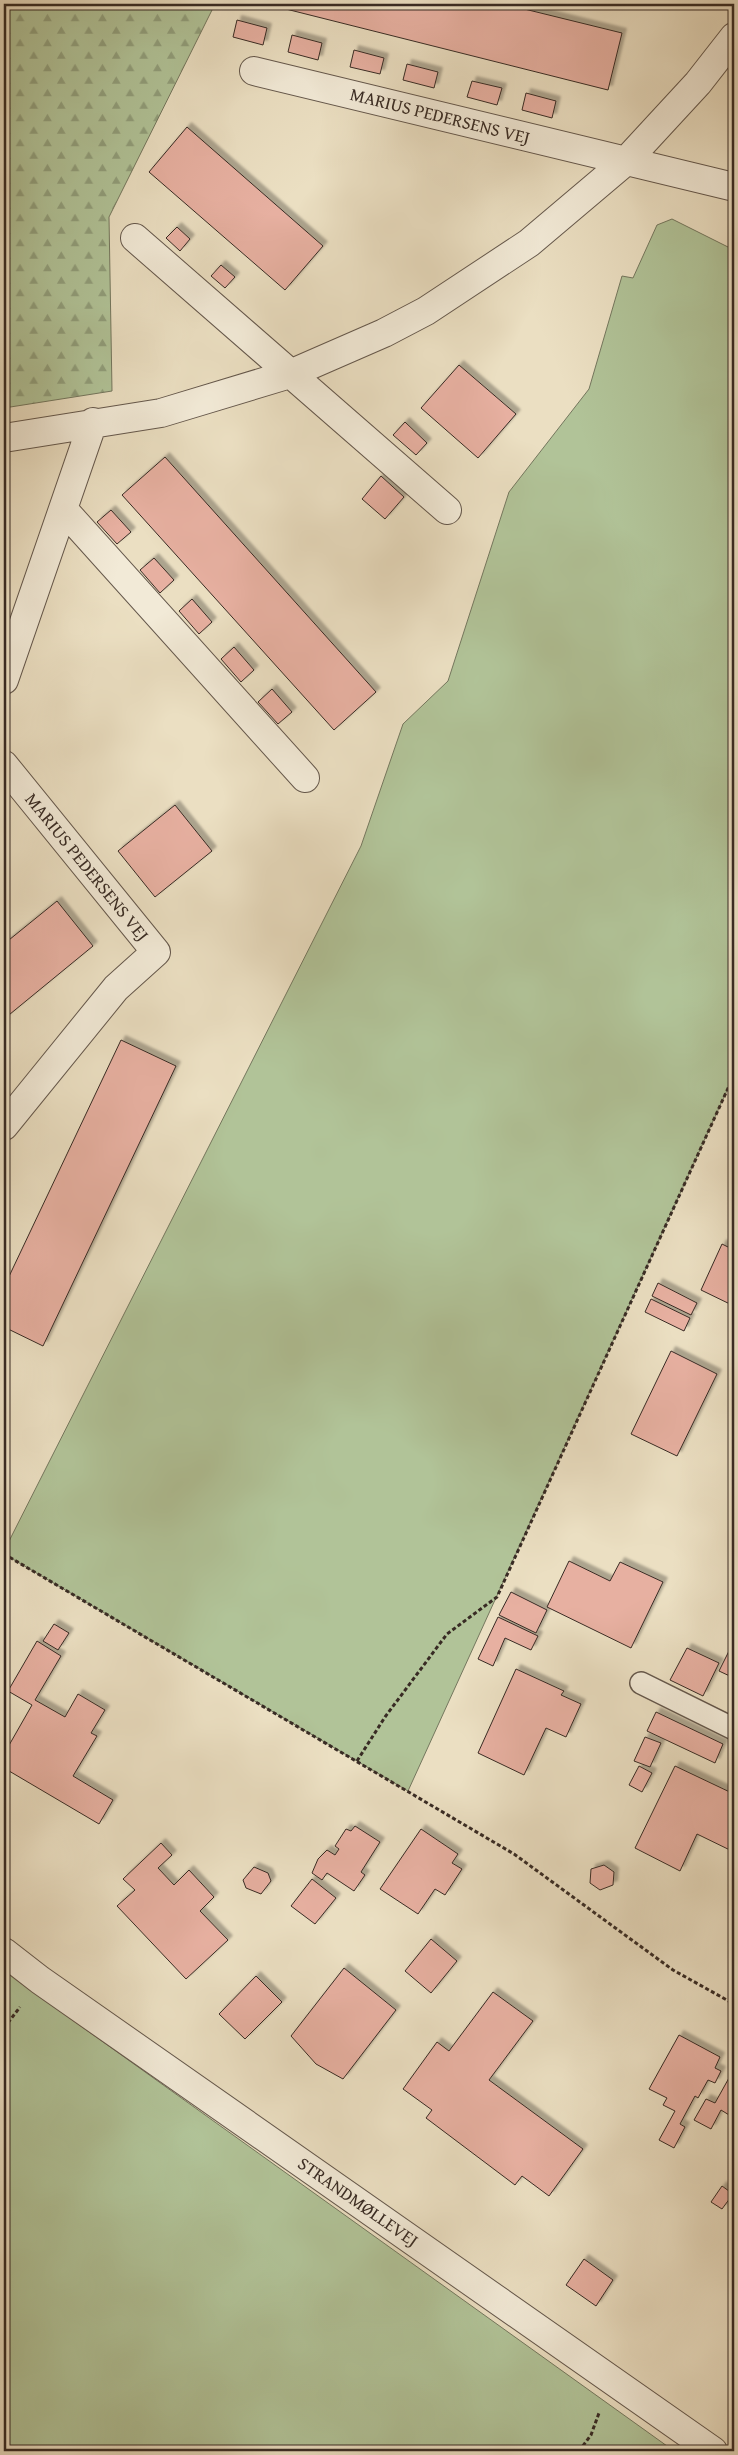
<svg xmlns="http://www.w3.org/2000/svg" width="738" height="2455" font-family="'Gentium Book Plus',serif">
<defs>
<pattern id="forest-firs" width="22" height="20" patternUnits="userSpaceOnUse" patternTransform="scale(1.25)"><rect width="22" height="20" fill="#b1c398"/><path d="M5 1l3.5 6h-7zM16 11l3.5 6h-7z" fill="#919f7c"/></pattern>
<filter id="shadow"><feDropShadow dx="4.5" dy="-4.5" stdDeviation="1" flood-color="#0004"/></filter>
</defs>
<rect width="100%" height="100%" fill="#ebdfc2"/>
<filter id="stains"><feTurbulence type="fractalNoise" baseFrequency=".004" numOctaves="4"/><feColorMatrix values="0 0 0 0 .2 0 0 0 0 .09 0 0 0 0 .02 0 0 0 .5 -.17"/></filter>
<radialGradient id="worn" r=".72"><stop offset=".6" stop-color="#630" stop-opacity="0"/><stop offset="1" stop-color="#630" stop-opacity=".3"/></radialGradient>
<!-- grass -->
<path fill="#b1c398" stroke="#74775e" d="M672,219L734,250V1075L408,1791L4,1554V1551L361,846L403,724L448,681L509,492L589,389L622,276L633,278L657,225Z
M4,1967L53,2006L674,2451H4Z"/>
<!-- forest -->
<path fill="url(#forest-firs)" stroke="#74775e" d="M4,4H215L109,217L112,391L4,408Z"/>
<!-- building -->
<path fill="#e7b0a1" stroke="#382b24" filter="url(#shadow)" d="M266,4H504L622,33L608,90Z
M237,20L267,28L263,45L233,37Z
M292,35L322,43L318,60L288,52Z
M354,50L384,58L380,74L350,67Z
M407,64L438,72L434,88L403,80Z
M472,81L502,88L497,105L467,97Z
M526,93L556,101L552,118L522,110Z
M187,127L323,246L285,290L149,172Z
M177,227L190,239L180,251L166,238Z
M221,265L235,277L225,288L211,276Z
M459,365L516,414L478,458L421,408Z
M405,422L427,443L416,455L393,435Z
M165,457L376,692L334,730L122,495Z
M381,476L404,497L385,519L362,499Z
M111,510L131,532L117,544L97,522Z
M154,558L174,580L160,593L140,570Z
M192,599L212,622L199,634L179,611Z
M234,647L254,670L241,682L221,659Z
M272,689L292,712L278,724L258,702Z
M175,805L212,851L155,897L118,851Z
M57,901L93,946L4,1019V944Z
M121,1040L176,1066L43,1346L4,1327V1287Z
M722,1244L734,1250V1306L701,1290Z
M658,1283L697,1303L691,1315L652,1296Z
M651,1299L690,1318L684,1331L645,1312Z
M671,1351L717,1374L677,1456L631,1434Z
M569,1561L610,1581L620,1562L663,1582L631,1648L547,1607Z
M511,1592L547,1610L536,1633L499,1615Z
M498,1617L538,1636L531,1650L505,1638L493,1666L478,1659Z
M54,1624L69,1633L58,1650L43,1641Z
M37,1641L61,1656L35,1700L65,1717L78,1694L105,1710L91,1733L97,1736L73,1776L113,1800L99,1824L4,1768V1754L32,1705L8,1691Z
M734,1641V1678L719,1671Z
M687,1648L719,1663L703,1696L670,1680Z
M516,1669L564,1691L561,1695L581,1704L566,1737L546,1728L524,1775L478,1753Z
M656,1712L723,1744L715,1763L647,1731Z
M645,1737L661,1743L650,1767L634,1761Z
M639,1766L652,1773L642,1792L629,1785Z
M675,1766L734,1794V1852L697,1834L680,1871L635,1848Z
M355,1826L380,1842L361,1872L365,1875L354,1891L327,1873L322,1880L312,1873L318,1859L327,1850L335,1855L339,1849L335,1846L346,1829L351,1831Z
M421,1829L458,1854L452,1863L462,1869L445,1895L435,1889L418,1914L380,1889Z
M161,1843L172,1855L158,1868L174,1885L189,1870L214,1897L200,1911L228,1940L186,1979L117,1906L135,1890L123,1879Z
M604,1865L614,1872L613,1885L600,1890L590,1883L591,1869Z
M254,1867L268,1873L271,1881L261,1894L246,1888L243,1880Z
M312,1879L336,1898L315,1924L291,1906Z
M431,1939L457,1961L431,1993L405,1971Z
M344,1968L396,2010L343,2079L316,2064L291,2036Z
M256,1976L282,2002L245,2039L219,2014Z
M493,1992L533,2021L489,2080L583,2149L549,2196L522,2176L515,2185L426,2118L432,2110L403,2089L437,2042L449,2051Z
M679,2035L720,2057L715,2068L721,2071L715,2083L708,2080L698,2098L695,2096L680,2124L685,2127L674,2148L659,2140L675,2111L663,2105L667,2098L649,2089Z
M734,2069V2118L721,2110L711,2129L694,2120L706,2099L715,2103Z
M722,2186L733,2194L722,2209L711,2202Z
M584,2259L613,2280L596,2306L566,2285Z"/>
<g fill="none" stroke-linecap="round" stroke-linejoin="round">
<!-- service casing -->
<g stroke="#65584c" stroke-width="24">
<path id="service" d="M641,1683L734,1729"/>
</g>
<!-- minor casing -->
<g stroke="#65584c" stroke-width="30">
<path id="minor" d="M254,71L734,187
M135,238L447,510
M4,438L161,413L290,374L384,333L426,311L529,243L626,161L698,83L734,37
M63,509L305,778
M4,680L93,422
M4,765L156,952L116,988L4,1126
M4,1952L40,1980L713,2451"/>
</g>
<!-- path -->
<path stroke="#382b24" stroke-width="3" stroke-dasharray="4 2.5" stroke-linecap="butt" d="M4,1554L514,1854L673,1970L734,2004
M357,1761L385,1717L447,1634L497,1597L734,1075
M4,2028L20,2007
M579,2451L591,2435L599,2413"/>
<!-- service -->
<use href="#service" stroke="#f2ead7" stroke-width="21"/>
<!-- minor -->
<use href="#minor" stroke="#f2ead7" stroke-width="28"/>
</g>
<g text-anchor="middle" stroke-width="5" stroke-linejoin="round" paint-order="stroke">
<!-- street labels -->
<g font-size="18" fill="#382b24" stroke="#f2ead7">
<text transform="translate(440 116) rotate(14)" y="6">MARIUS PEDERSENS VEJ</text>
<text transform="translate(87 867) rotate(51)" y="6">MARIUS PEDERSENS VEJ</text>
<text transform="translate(358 2202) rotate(35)" y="6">STRANDMØLLEVEJ</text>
</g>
</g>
<!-- margin -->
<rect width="738" height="2455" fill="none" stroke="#ebdfc2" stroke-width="20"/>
<rect x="5" y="5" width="728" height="2445" fill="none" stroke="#382b24" stroke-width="2.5"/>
<rect x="10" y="10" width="718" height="2435" fill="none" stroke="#382b24"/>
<rect width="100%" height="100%" filter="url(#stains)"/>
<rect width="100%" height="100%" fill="url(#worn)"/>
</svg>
